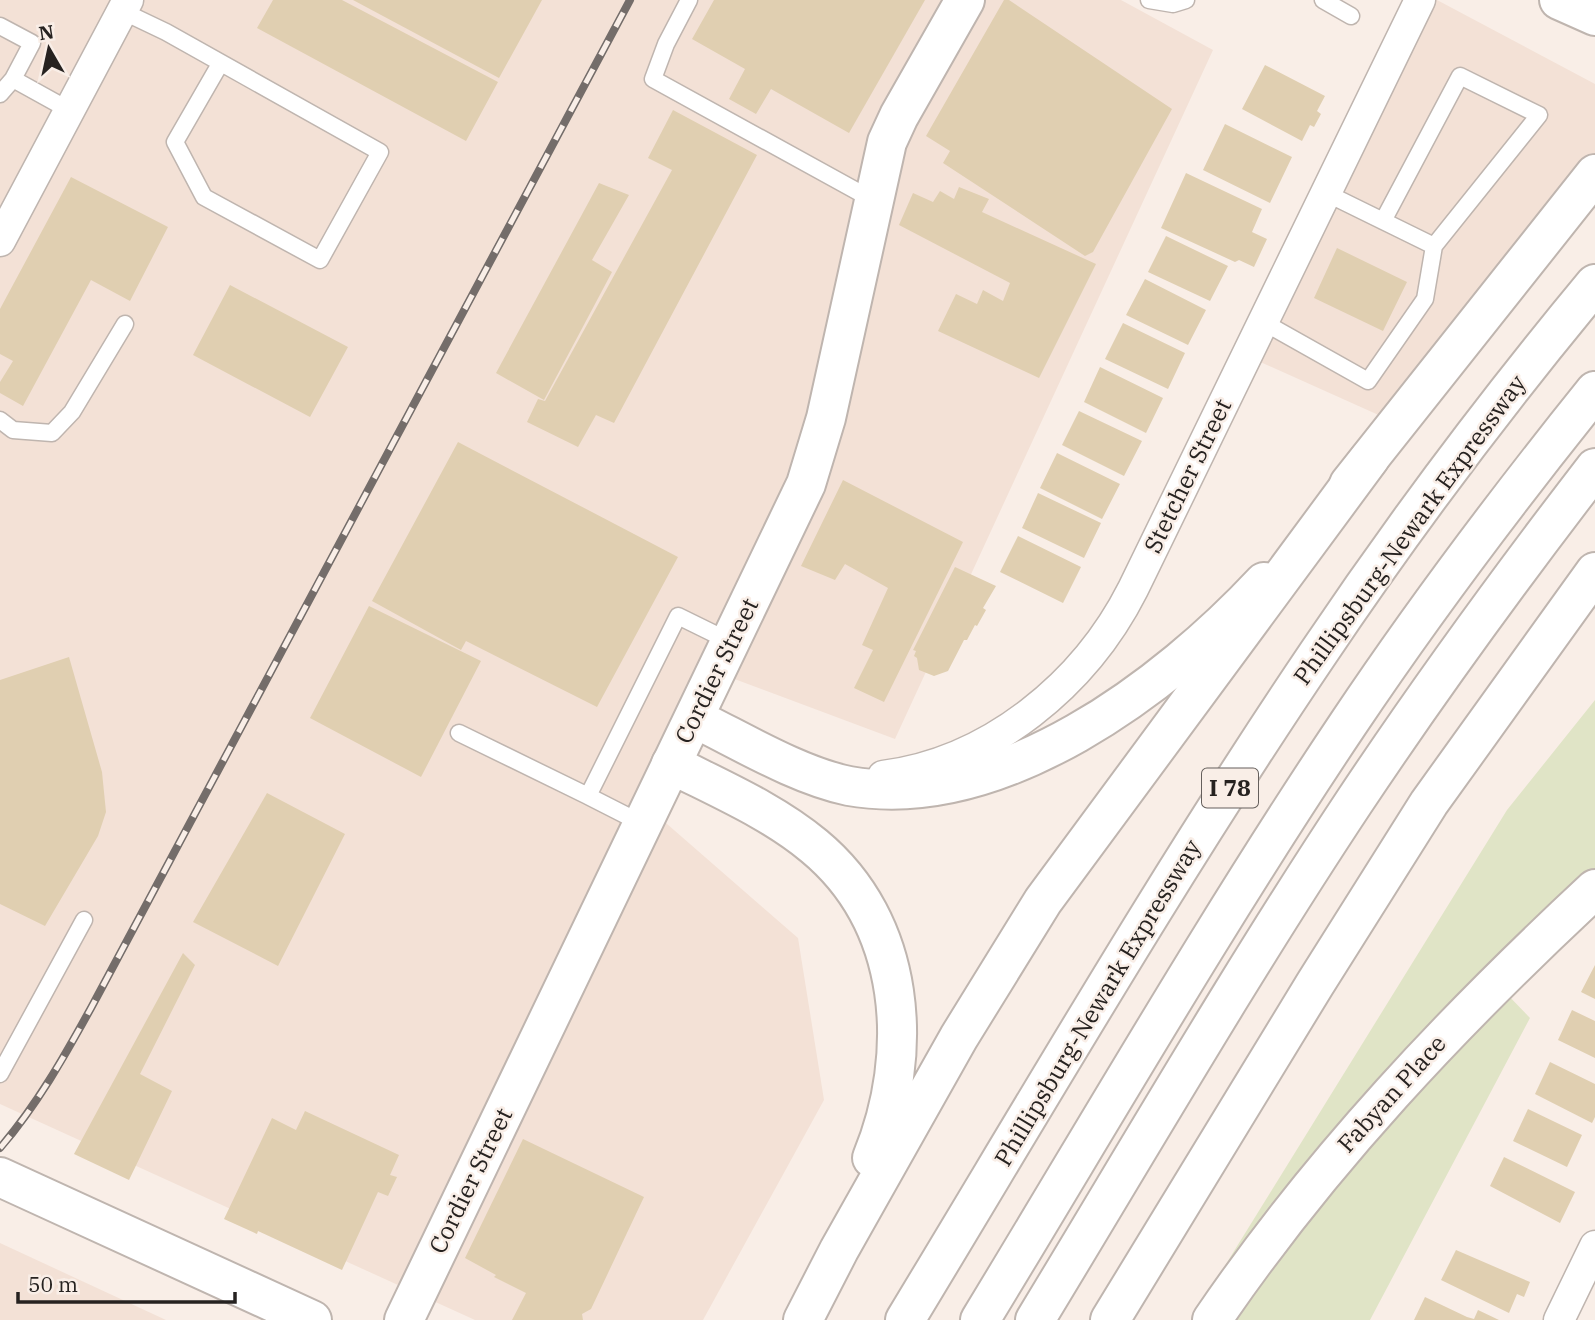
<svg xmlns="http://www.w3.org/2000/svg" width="1595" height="1320" font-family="'IBM Plex Serif',serif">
<rect width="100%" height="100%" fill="#f9eee7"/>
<!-- built -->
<path fill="#f3e1d6" d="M0,0H1121L1213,50L895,739L721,674L651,810L798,938L824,1100L703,1320H475L0,1104Z
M1431,0H1437L1595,84V185L1383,417L1247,356Z
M0,1243L166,1320H0Z"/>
<!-- green -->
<path fill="#e0e4c6" d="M1595,700V896L1502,989L1530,1018L1370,1320H1229L1200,1306L1507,810Z"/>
<!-- building -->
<path fill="#e0cfb1" d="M273,0H342L498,82L466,141L257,28Z
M353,0H542L499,78Z
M714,0H925L849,133L771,89L756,114L729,99L745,69L692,39Z
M1004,0H1009L1172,109L1093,252L1085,256L943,163L950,151L926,136Z
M1265,65L1325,96L1317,111L1321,114L1314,127L1310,125L1302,141L1242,109Z
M673,110L757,155L614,423L596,415L578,447L527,422L538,399L545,401L672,170L648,158Z
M1225,124L1292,157L1270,203L1203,170Z
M1186,173L1262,209L1252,232L1267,239L1254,267L1239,260L1235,262L1161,228Z
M71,177L168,227L130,301L91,280L23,406L0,393V382L13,361L0,354V309Z
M599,183L629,195L592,260L612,272L544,400L496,373Z
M959,187L989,199L982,212L1096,264L1039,378L938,331L956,294L977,304L983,290L1003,301L1010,283L899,225L913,193L933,202L940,191L954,199Z
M1166,236L1228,266L1210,301L1148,272Z
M1337,248L1407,282L1383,331L1314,298Z
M1145,279L1206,310L1188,345L1126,315Z
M230,285L348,347L310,417L193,355Z
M1123,323L1185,353L1168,389L1105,359Z
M1100,367L1163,398L1146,433L1084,402Z
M1079,411L1142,441L1124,476L1062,445Z
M458,442L678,557L597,707L466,641L461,650L372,601Z
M1057,453L1120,484L1102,519L1040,488Z
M843,480L963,542L884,702L854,688L873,650L862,645L888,588L845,564L835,580L801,566Z
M1038,493L1101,523L1084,558L1022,528Z
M1018,536L1081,567L1063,603L1000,572Z
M955,567L996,586L983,608L986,610L977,626L975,625L967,640H964L948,671L934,676L919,670L917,658L914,656L916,651L913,650Z
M369,606L481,661L421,777L310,718Z
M69,657L102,772L106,812L98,836L45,926L0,904V680Z
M267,793L345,834L278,966L193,922Z
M183,953L195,965L140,1074L172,1091L129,1180L74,1154Z
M1595,965V999L1581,992Z
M1572,1010L1595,1021V1058L1558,1040Z
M1550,1062L1595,1084V1117L1592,1123L1535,1094Z
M1528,1109L1582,1135L1567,1167L1513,1141Z
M305,1111L399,1155L390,1175L397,1177L388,1196L378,1192L342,1270L258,1231L257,1234L224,1219L272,1118L296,1130Z
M523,1139L644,1197L591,1309L582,1314L583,1320H512L526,1293L494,1277L496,1275L465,1258Z
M1504,1157L1575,1192L1560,1223L1490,1186Z
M1456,1250L1530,1282L1524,1297L1517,1294L1509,1313L1441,1280Z
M1425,1297L1467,1317L1474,1319L1478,1310L1499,1320H1414Z"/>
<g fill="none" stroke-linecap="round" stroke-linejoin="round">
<!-- service casing -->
<g stroke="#bfb5af" stroke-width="19">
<path id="service" d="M689,0L666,44L653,79L873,200
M1149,0L1173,4L1186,0
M1323,0L1351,16
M122,11L166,32L380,152L320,260L204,197L175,142L220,64
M0,26L32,43L13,79L0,94
M13,79L69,110
M1326,193L1434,246
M1263,322L1368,381L1425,299L1434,246L1539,115L1460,76L1383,221
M0,420L13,430L52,433L72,412L125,324
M459,733L588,796
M643,824L588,796L678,616L731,642
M0,1074L84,920"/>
</g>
<!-- minor casing -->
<g stroke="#bfb5af" stroke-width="33">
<path id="minor" d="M0,241L128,0
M883,776C991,762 1085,684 1133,589L1420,0
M1559,1320L1595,1246"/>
</g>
<!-- secondary casing -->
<g stroke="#bfb5af" stroke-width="42">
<path id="secondary" d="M1559,0L1595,16
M1349,484L1595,174
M694,718C741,741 799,776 849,786C1000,813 1167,686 1264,582
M0,1177L312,1320
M404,1320L806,484L826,418L887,142L899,116L965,0
M1212,1320C1321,1160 1454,1020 1595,889"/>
</g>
<!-- motorway casing -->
<g stroke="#bfb5af" stroke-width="42">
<path id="motorway" d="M671,764C720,789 772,811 814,846C907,923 915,1053 872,1158
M803,1320L839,1250L959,1037L1043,901L1370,458
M905,1320C1040,1097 1171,871 1317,655C1403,527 1496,403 1595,284
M980,1320C1101,1121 1218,918 1348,724C1425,609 1508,499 1595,391
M1035,1320C1140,1147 1242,971 1354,802C1430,688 1511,577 1595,468
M1110,1320L1315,984L1429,803L1595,572"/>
</g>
<!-- service -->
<use href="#service" stroke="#fff" stroke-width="16"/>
<!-- minor -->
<use href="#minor" stroke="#fff" stroke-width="30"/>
<!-- secondary -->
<use href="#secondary" stroke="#fff" stroke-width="38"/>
<!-- motorway -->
<use href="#motorway" stroke="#fff" stroke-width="38"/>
<!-- rail casing -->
<g stroke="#746d6a" stroke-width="8">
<path id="rail" d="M0,1148C37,1105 64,1057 91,1008L630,0"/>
</g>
<!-- rail -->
<use href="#rail" stroke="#f9eee7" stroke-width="5" stroke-dasharray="16" stroke-linecap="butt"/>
</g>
<g text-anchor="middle" stroke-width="5" stroke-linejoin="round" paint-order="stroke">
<!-- shield labels -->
<rect fill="#f9eee7" stroke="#655f5c" stroke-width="2" x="1202" y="768.5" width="56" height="39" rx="5"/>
<g font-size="23" font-weight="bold" fill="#262220">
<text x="1230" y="796">I 78</text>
</g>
<!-- street labels -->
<g font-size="24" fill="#262220" stroke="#f9eee7">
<text transform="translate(1188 476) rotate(-64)" y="8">Stetcher Street</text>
<text transform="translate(1410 530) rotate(-54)" y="8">Phillipsburg-Newark Expressway</text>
<text transform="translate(717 671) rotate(-64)" y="8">Cordier Street</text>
<text transform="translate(1098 1003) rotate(-59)" y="8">Phillipsburg-Newark Expressway</text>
<text transform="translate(1392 1094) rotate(-48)" y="8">Fabyan Place</text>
<text transform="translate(471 1181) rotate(-64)" y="8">Cordier Street</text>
</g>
</g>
<!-- north arrow -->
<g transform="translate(49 49) rotate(351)" stroke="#f9eee7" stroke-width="5" paint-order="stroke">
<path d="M0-5L12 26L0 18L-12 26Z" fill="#262220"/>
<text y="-10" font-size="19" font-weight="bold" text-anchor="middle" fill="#262220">N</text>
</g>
<!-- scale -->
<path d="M18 1292v10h217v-10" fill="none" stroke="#262220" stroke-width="3.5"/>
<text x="28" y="1292" font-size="21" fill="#262220" stroke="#f9eee7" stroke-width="5" paint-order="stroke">50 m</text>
</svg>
